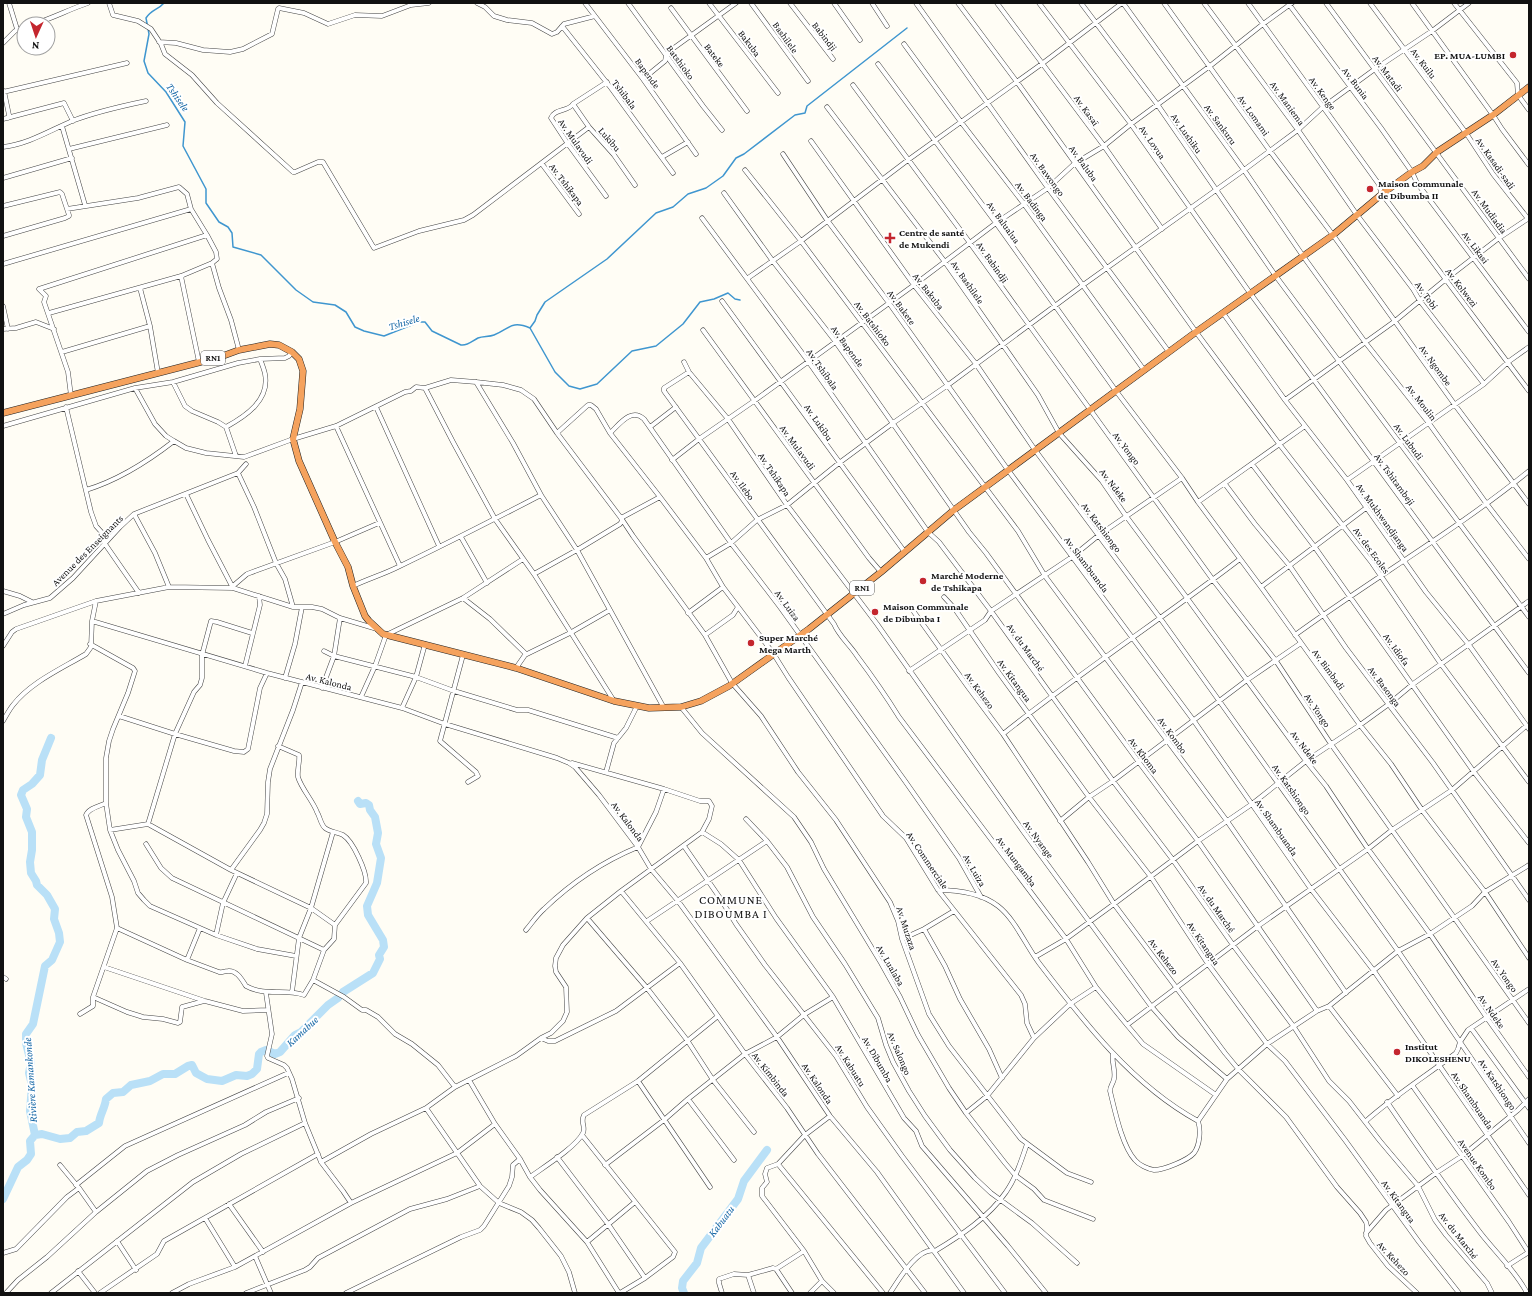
<svg xmlns="http://www.w3.org/2000/svg" width="1532" height="1296" font-family="'Crimson Pro',serif">
<rect width="100%" height="100%" fill="#fffdf5"/>
<g fill="none" stroke-linecap="round" stroke-linejoin="round">
<!-- stream -->
<path stroke="#3f96cf" stroke-width="1.5" d="M164,3C158,10 152,9 146,18L149,34L144,61L148,73L166,92L185,122L183,146L206,189V203L219,222L228,227L232,233L233,247L261,255L296,290L313,302L335,305L346,312L355,327L364,331L384,336L419,322H425L432,331L461,345C468,346 472,341 478,338C483,336 489,337 494,335C509,329 511,320 530,328L555,372L569,386L580,389L597,384L632,351L656,346L683,324L700,302L714,299L728,293L735,299L740,300
M530,328L535,321L537,315L545,302L607,259L656,213L673,207L688,194L706,188L723,176L736,158L744,154L795,115L805,113L807,106L907,28"/>
<!-- river -->
<path stroke="#b9e0f7" stroke-width="8" d="M35,1135L30,1111L32,1085L29,1073L31,1063L26,1043V1034L33,1024L45,966L52,960L60,942L59,933L54,919L55,909L47,895L37,885L36,881L31,873L30,862L32,850V832L26,817L27,809L21,795L23,790L32,784L40,775L42,760L51,738
M3,1199L18,1167L27,1160L31,1154L30,1141L35,1135L42,1134L60,1139L70,1138L77,1132L86,1131L99,1123C100,1114 105,1108 106,1099L113,1093L123,1092L131,1085L150,1081L163,1074H175L188,1066L192,1065L196,1073L207,1079L222,1081L236,1075L247,1076L252,1074L257,1069L259,1054L261,1052L266,1050L275,1054L280,1052L295,1035L301,1032L328,1005L338,998L343,992L373,973L380,959L379,955L384,947L383,940L368,915L367,906L377,883L381,858L376,844L378,833L375,817L370,810L369,805L366,803L360,804L358,801
M684,1293L682,1288L683,1281L697,1263L701,1248L738,1199L744,1181L767,1150"/>
<!-- minor casing -->
<g stroke="#444" stroke-width="5">
<path id="minor" d="M9,3L17,29
M109,3L113,15L138,21L151,29L161,44L165,54L192,75L217,103L293,172H295L318,162H323L374,248L419,231L464,220L473,215L589,127
M477,3L485,7L494,16L507,20L532,23L552,34L557,32L564,24L595,16
M585,3L643,79L696,154
M628,3L703,106L722,130
M709,3L778,93
M751,3L808,81
M790,3L833,59
M834,3L860,40
M872,3L887,26
M916,3L1048,188L1169,352
M958,3L1017,82L1196,332L1280,445L1372,563L1441,664L1529,782
M997,3L1104,146L1162,229
M1039,3L1131,124L1250,293L1529,673
M1081,3L1157,104L1275,275L1529,617
M1123,3L1244,170L1303,256L1365,342L1428,422L1486,503L1529,559
M1164,3L1270,151L1333,235L1455,405L1529,504
M1204,3L1298,130L1357,215L1413,289L1420,301L1484,384
M1248,3L1378,183L1382,194L1529,391
M1288,3L1381,128L1412,172L1417,183L1529,332
M1326,3L1529,279
M1370,3L1466,133L1493,174L1529,220
M1412,3L1493,115L1502,129L1529,165
M1454,3L1517,83L1518,95L1529,110
M671,8L747,111
M34,24C53,18 70,9 88,3
M562,26L611,88L673,173
M159,42L176,43L203,50L230,52L243,49L272,34L278,9L279,8L304,13L328,24L355,15L382,16L411,5L429,3
M3,43L15,31L24,27
M904,44L961,122L1024,204L1144,370
M878,64L996,223L1116,391L1182,478L1198,502L1261,587L1360,725L1391,764L1422,810L1485,892L1529,958
M643,79L665,61L666,56L671,50L736,3
M853,85L970,243L1213,580L1276,661L1331,744L1529,1023
M4,91L9,115L8,118
M3,92L127,63
M573,104L589,127L614,155L635,185
M827,107L945,262L1038,395L1059,433L1102,481L1126,516L1187,598L1306,761L1326,786L1368,849L1430,934L1487,1018L1529,1077
M3,119L64,103L73,121
M62,126L85,205
M811,141L914,285L976,364L1035,450L1160,618L1398,951L1529,1143
M3,147C28,144 49,131 72,121C95,112 122,106 146,101
M69,149L167,125
M783,154L827,220L889,303L1008,470L1194,721L1311,889L1374,971L1529,1195
M662,157L688,142
M542,164L579,214
M745,170L801,241L1018,531L1045,576L1227,821L1346,993
M3,178L72,158
M724,193L772,260L835,341L969,532L986,553L1138,761L1198,841L1317,1011
M606,196L568,144L551,118C555,108 568,112 573,104L607,82
M3,206L60,192L62,194L69,215V216L65,218L3,236
M702,218L808,361L928,532L939,542L991,611L1113,781L1173,860L1233,945L1294,1027L1329,1081L1349,1101L1380,1141L1418,1186L1435,1220L1446,1235L1487,1283L1492,1293
M212,263L219,288L231,320L239,350
M3,264L191,209
M181,276L199,362
M748,278L801,241L908,160L1043,63L1122,3
M140,288L150,326L158,373
M722,301L904,551
M3,306L8,329
M49,313L181,276L212,263L217,259L216,252L207,235L191,209L187,194L179,187L138,198L67,209
M1223,313L1285,400L1347,480L1426,592L1469,645L1529,729
M3,329L16,328L36,322L54,329
M703,330L869,558L881,572
M62,352L150,326
M684,362L689,372L728,419L787,505L877,624L1023,831L1151,1006L1178,1037L1227,1079
M689,372L664,388V391L834,624C839,636 850,645 857,656C872,676 886,696 899,717L1066,939L1096,987L1127,1025L1143,1044L1216,1095
M173,382L185,406L192,411L218,422L226,427L236,456
M476,382L513,443L541,495L577,550L664,708
M135,388L155,424L166,436L174,441L186,448L206,453L244,457L293,439L336,426L405,392L411,391L416,387L425,388L451,380L476,382L503,385L521,390L534,399L557,433L621,518L633,536L705,635L732,683L761,716L798,772L836,820L890,902L898,921L902,939L929,1014L949,1046L1021,1139L1067,1173L1091,1182
M425,388L453,442L495,519L534,574L614,701
M71,396L68,372L44,302L46,296L39,289L207,235
M1285,400L1395,321L1446,279L1499,238L1529,218
M66,407L91,512L96,526L105,536V544L139,593
M376,407L439,546
M3,426L135,388L173,382L238,363L260,359L285,358L289,356L292,352
M336,426L400,566
M226,427C246,416 270,400 265,374C264,369 262,364 260,359
M650,427L676,407
M557,433L588,405H591L596,409L610,433L660,497L706,558L723,587L773,653L788,677L883,816L906,838L938,890L1021,995L1025,1004L1027,1023L1034,1038
M610,433C619,425 631,407 644,419L731,543L780,607L905,781L959,858L981,897
M672,460L699,439L754,401L914,285L996,223L1048,188L1074,164L1104,146L1131,124L1210,66L1263,24L1292,3
M1252,464L1314,546L1474,772L1529,843
M238,473L254,507L276,563L285,579L293,607
M1347,480L1484,384L1508,362L1529,347
M1225,484L1255,524L1289,565L1346,648L1433,763L1529,900
M86,490C119,480 147,462 174,441
M186,494L208,540L233,588
M1198,502L1305,426
M134,514L155,553L169,587
M461,537L487,583
M706,558L731,543L757,520L787,505L839,463L893,423L948,385L1083,285L1244,170L1298,130L1323,107L1375,69L1432,31L1469,3
M534,574L577,550L620,524L622,521L621,518L660,497
M233,586L247,574L335,542L379,523
M353,586C368,579 384,574 398,567C446,544 493,520 541,495
M1261,587L1366,508
M3,591L20,596L32,602
M944,597L955,609L999,673L1089,797L1151,877L1208,964L1267,1044L1285,1061L1345,1140L1419,1242L1459,1293
M463,598L490,619L526,654
M914,612L968,687L1003,734L1088,862L1114,904L1225,1053L1239,1070L1286,1117L1337,1187L1360,1213L1366,1222L1367,1226L1366,1236L1370,1243L1388,1266L1417,1293
M688,613L723,587
M3,614L24,605L50,598L73,578L120,527L134,514L238,473L246,464
M92,621L267,673L402,708L445,724L557,758L569,763L575,767L599,795L638,847L651,869L678,901L777,1037L830,1116L877,1172L964,1293
M705,635L733,615L738,607
M1295,635C1372,579 1455,531 1529,471
M90,644L133,668L135,671L128,693L113,729L109,741L106,758V803L110,830L118,850L134,881L138,893L144,900L150,906L216,935L257,949L296,956
M3,646L12,632L16,629L96,601L169,587L233,588L293,607H312L322,609L340,618L377,629
M324,651L334,656L416,677L454,691L517,710H528L618,738
M463,655L440,741L476,772L478,776L468,782
M245,666L260,605L259,596
M516,668L525,655L570,633L610,610
M909,671L985,620L991,611L1072,557L1099,535L1182,478
M285,678L295,644L302,607
M322,688L334,656L340,618
M361,697L375,666L386,635L463,598L523,559
M681,707L702,733L794,817L811,842L824,869L881,963L900,997L918,1035L949,1088L966,1113L1005,1163L1015,1175L1034,1189L1044,1200L1093,1219
M402,708L416,677L425,644
M119,716L175,734L234,751L244,752L248,749L260,688L267,673
M3,721C6,716 9,710 13,705C31,682 61,669 86,654L91,647L92,621L96,601
M1003,734C1079,673 1162,619 1240,559
M278,746L299,755C300,762 297,769 298,777C301,788 313,801 317,812C320,817 321,825 325,828C330,832 337,832 343,835C353,841 367,872 366,883L335,925L334,939L324,950L313,980
M606,772L614,743L626,728L637,706
M746,819L767,841L787,867L813,917L845,964L878,1018L886,1045L893,1062L909,1091L925,1116L950,1150L975,1178L991,1193L1032,1223L1077,1263
M1060,821L1089,797L1113,781L1247,680L1301,643
M148,824L175,734L194,692L200,685L202,678V655L211,621L217,622L252,633
M110,830L148,824L231,870L311,908L335,925
M702,832L721,844L739,860L776,918L833,997L904,1118L916,1131L922,1146L1008,1246L1046,1293
M146,844L161,868L172,878L324,950
M684,846L720,898L736,924L765,965L836,1056L867,1107L902,1156L1005,1293
M231,870L260,830L264,823L267,814L268,782L270,769L293,710L302,682
M938,890C959,890 981,893 998,906C1015,919 1026,946 1039,963C1084,1022 1132,1085 1198,1121C1201,1130 1200,1145 1194,1153C1188,1160 1164,1170 1154,1170C1148,1169 1139,1165 1135,1160C1122,1146 1115,1111 1110,1091C1110,1086 1113,1084 1114,1079C1116,1070 1111,1062 1113,1053
M621,891L680,963L745,1054L787,1108L818,1154L925,1293
M587,918L647,988L687,1040L713,1080L754,1132
M647,921L767,841
M117,928L187,960L219,972C223,973 224,971 228,971C237,970 242,980 246,986C266,997 284,988 304,995L313,980L344,997L362,1010H366L378,1017L395,1034L412,1044L438,1065L455,1087
M924,929L945,966L960,999L989,1049L1002,1078
M526,930C532,923 537,915 544,909C570,884 604,861 638,847L656,812L664,789
M216,935L223,903L237,873
M902,939L924,929L954,911
M1035,957L1066,939L1114,904L1198,841L1252,804L1306,761L1360,725L1389,704L1413,684L1529,601
M187,960L200,928
M104,967L205,1001L243,1011L268,1010
M3,977L6,979
M292,992L299,938L311,908L333,832
M266,993L272,1034L267,1056L268,1058L284,1065L287,1068L292,1079L305,1123L321,1162
M93,997L127,1012L143,1017L163,1019L178,1023L180,1022L182,1007L204,1001
M1329,1006L1398,1096
M80,1014L93,1006V997L117,928L112,897L86,815C89,808 100,806 106,803
M1127,1025L1258,926L1368,849L1392,830L1452,790L1526,726H1529
M1471,1028L1529,1108
M541,1038L548,1041H555L616,1011L680,963
M469,1080L495,1124L520,1159L530,1177L540,1190L587,1242L619,1293
M638,1081L710,1187
M1412,1085L1509,1222L1529,1253
M688,1099L734,1160
M1387,1102C1417,1146 1447,1189 1479,1231C1494,1251 1516,1271 1527,1293
M426,1108L480,1186L499,1203L521,1212L532,1220L539,1228L561,1256L569,1272L575,1293
M966,1113L987,1096L1034,1038L1070,1004L1096,987
M830,1116L805,1135L778,1164L767,1168L765,1174L767,1182L762,1188V1196L804,1251L822,1281L834,1293
M1198,1121L1227,1079L1267,1044L1317,1011L1329,1006L1398,951L1430,934L1472,906L1485,892L1529,865
M1366,1121C1394,1096 1426,1076 1456,1053L1458,1049L1460,1042L1468,1030L1529,989
M582,1135L675,1252L673,1257L645,1278L620,1293
M557,1157L608,1224L645,1278
M778,1164L883,1293
M60,1165L79,1188L96,1212
M605,1165L664,1120L688,1099L745,1054L777,1037L805,1014L833,997
M530,1177C544,1167 576,1147 583,1133C586,1127 580,1122 584,1115L638,1081L718,1016
M76,1185L125,1146L288,1073
M351,1203L343,1191L321,1162L371,1134L426,1108L455,1087L516,1056L541,1038L551,1033L563,1021L567,1012L566,987L556,972L555,966L556,958L563,945L587,918L621,891L702,832L709,819L712,806L709,801H700L664,789L572,763
M229,1204L263,1252
M205,1218L235,1267
M1366,1233L1386,1210L1436,1173L1462,1156L1518,1110L1529,1099
M117,1241L136,1270
M587,1242L635,1202
M3,1253L16,1249L67,1197L79,1188
M255,1256L271,1293
M1507,1266L1529,1252
M776,1269L792,1293
M78,1271L95,1293
M748,1275L754,1293
M6,1293L18,1280L47,1257L96,1212L147,1171L178,1155L245,1125L266,1112L299,1098
M51,1293L193,1182L241,1154L305,1123
M100,1293L157,1254L164,1241L318,1154
M172,1293L189,1284L235,1267L351,1203L457,1153L495,1124
M246,1293L305,1270L310,1267L318,1258L410,1209L447,1199L480,1186
M346,1293L461,1237L480,1230L484,1226L509,1186L512,1177L513,1165L520,1159
M722,1293L719,1283V1279L734,1274L748,1275L773,1268L776,1269L804,1251
M810,1293L822,1281
M890,1293C898,1281 918,1246 935,1251C960,1236 989,1217 1006,1192C1016,1178 1021,1161 1027,1144"/>
</g>
<!-- highway casing -->
<g stroke="#222" stroke-width="7">
<path id="highway" d="M3,413L220,357L239,350L270,344L279,345L292,352L299,359L303,371L302,384L300,409L293,439L299,461L335,542L348,567L353,586L365,616L369,621L383,634L516,668L614,701L649,708L681,707L701,701L729,686L809,629L881,572L954,510L1196,332L1333,235L1382,194L1412,172L1423,166L1437,152L1493,115L1529,87"/>
</g>
<!-- minor -->
<use href="#minor" stroke="#fff" stroke-width="4"/>
<!-- highway -->
<use href="#highway" stroke="#f5a25d" stroke-width="6"/>
</g>
<!-- markers -->
<g fill="#c4262e" stroke="#fff" stroke-width="1.5">
<circle cx="1513" cy="55" r="4"/>
<circle cx="1370" cy="189" r="4"/>
<path d="M888 232h4v4h4v4h-4v4h-4v-4h-4v-4h4z"/>
<circle cx="923" cy="581" r="4"/>
<circle cx="875" cy="612" r="4"/>
<circle cx="751" cy="643" r="4"/>
<circle cx="1397" cy="1052" r="4"/>
</g>
<g text-anchor="middle" stroke-width="4" stroke-linejoin="round" paint-order="stroke">
<!-- shield labels -->
<g fill="#fff" stroke="#585858" stroke-width="1">
<rect x="201" y="351" width="24" height="14" rx="3"/>
<rect x="850" y="581" width="24" height="14" rx="3"/>
</g>
<g font-size="9" font-weight="bold" fill="#111">
<text x="213" y="361">RN1</text>
<text x="862" y="591">RN1</text>
</g>
<!-- street labels -->
<g font-size="10" fill="#111" stroke="#fff">
<text transform="translate(825 36) rotate(52)" y="4">Babindji</text>
<text transform="translate(786 37) rotate(54)" y="4">Bashilele</text>
<text transform="translate(750 43) rotate(53)" y="4">Bakuba</text>
<text transform="translate(715 55) rotate(53)" y="4">Bateke</text>
<text transform="translate(681 62) rotate(54)" y="4">Batshioko</text>
<text transform="translate(1424 63) rotate(53)" y="4">Av. Kuilu</text>
<text transform="translate(648 73) rotate(54)" y="4">Bapende</text>
<text transform="translate(1388 73) rotate(53)" y="4">Av. Matadi</text>
<text transform="translate(1356 83) rotate(53)" y="4">Av. Bunia</text>
<text transform="translate(1323 93) rotate(54)" y="4">Av. Kenge</text>
<text transform="translate(625 94) rotate(53)" y="4">Tshibala</text>
<text transform="translate(1288 103) rotate(54)" y="4">Av. Maniema</text>
<text transform="translate(1087 110) rotate(54)" y="4">Av. Kasaï</text>
<text transform="translate(1254 115) rotate(55)" y="4">Av. Lomami</text>
<text transform="translate(1221 124) rotate(54)" y="4">Av. Sankuru</text>
<text transform="translate(1187 133) rotate(55)" y="4">Av. Lushiku</text>
<text transform="translate(610 139) rotate(49)" y="4">Lukibu</text>
<text transform="translate(576 141) rotate(55)" y="4">Av. Mulavudi</text>
<text transform="translate(1153 142) rotate(55)" y="4">Av. Lovua</text>
<text transform="translate(1084 163) rotate(54)" y="4">Av. Baluba</text>
<text transform="translate(1496 163) rotate(55)" y="4">Av. Kasadi-sadi</text>
<text transform="translate(1048 174) rotate(54)" y="4">Av. Bawongo</text>
<text transform="translate(567 184) rotate(53)" y="4">Av. Tshikapa</text>
<text transform="translate(1032 201) rotate(53)" y="4">Av. Badinga</text>
<text transform="translate(1490 211) rotate(54)" y="4">Av. Mudiadia</text>
<text transform="translate(1004 222) rotate(54)" y="4">Av. Balualua</text>
<text transform="translate(1476 247) rotate(53)" y="4">Av. Likasi</text>
<text transform="translate(993 262) rotate(55)" y="4">Av. Babindji</text>
<text transform="translate(968 282) rotate(55)" y="4">Av. Bashilele</text>
<text transform="translate(1462 287) rotate(53)" y="4">Av. Kolwezi</text>
<text transform="translate(929 291) rotate(52)" y="4">Av. Bakuba</text>
<text transform="translate(1427 295) rotate(54)" y="4">Av. Tobi</text>
<text transform="translate(902 307) rotate(54)" y="4">Av. Bakete</text>
<text transform="translate(873 323) rotate(53)" y="4">Av. Batshioko</text>
<text transform="translate(848 346) rotate(54)" y="4">Av. Bapende</text>
<text transform="translate(1436 365) rotate(54)" y="4">Av. Ngombe</text>
<text transform="translate(823 369) rotate(55)" y="4">Av. Tshibala</text>
<text transform="translate(1422 402) rotate(52)" y="4">Av. Moulin</text>
<text transform="translate(819 422) rotate(55)" y="4">Av. Lukibu</text>
<text transform="translate(1409 441) rotate(54)" y="4">Av. Lubudi</text>
<text transform="translate(798 447) rotate(54)" y="4">Av. Mulavudi</text>
<text transform="translate(1127 448) rotate(53)" y="4">Av. Yongo</text>
<text transform="translate(775 474) rotate(56)" y="4">Av. Tshikapa</text>
<text transform="translate(1395 479) rotate(54)" y="4">Av. Tshitambeji</text>
<text transform="translate(743 485) rotate(54)" y="4">Av. Ilebo</text>
<text transform="translate(1114 485) rotate(53)" y="4">Av. Ndeke</text>
<text transform="translate(1383 517) rotate(54)" y="4">Av. Mukhwandjanga</text>
<text transform="translate(1102 527) rotate(53)" y="4">Av. Katshiongo</text>
<text transform="translate(87 550) rotate(-45)" y="4">Avenue des Enseignants</text>
<text transform="translate(1372 550) rotate(54)" y="4">Av. des Ecoles</text>
<text transform="translate(1087 564) rotate(53)" y="4">Av. Shambuanda</text>
<text transform="translate(788 605) rotate(54)" y="4">Av. Luiza</text>
<text transform="translate(1026 647) rotate(54)" y="4">Av. du Marché</text>
<text transform="translate(1397 649) rotate(54)" y="4">Av. Idiofa</text>
<text transform="translate(1329 669) rotate(54)" y="4">Av. Bimbadi</text>
<text transform="translate(1015 680) rotate(54)" y="4">Av. Kitangua</text>
<text transform="translate(329 681) rotate(14)" y="4">Av. Kalonda</text>
<text transform="translate(1385 686) rotate(53)" y="4">Av. Basonga</text>
<text transform="translate(980 690) rotate(54)" y="4">Av. Kehezo</text>
<text transform="translate(1318 710) rotate(56)" y="4">Av. Yongo</text>
<text transform="translate(1173 735) rotate(54)" y="4">Av. Kombo</text>
<text transform="translate(1305 747) rotate(53)" y="4">Av. Ndeke</text>
<text transform="translate(1144 755) rotate(53)" y="4">Av. Khoma</text>
<text transform="translate(1292 789) rotate(55)" y="4">Av. Katshiongo</text>
<text transform="translate(628 821) rotate(53)" y="4">Av. Kalonda</text>
<text transform="translate(1277 827) rotate(55)" y="4">Av. Shambuanda</text>
<text transform="translate(1039 839) rotate(54)" y="4">Av. Nyange</text>
<text transform="translate(928 860) rotate(56)" y="4">Av. Commerciale</text>
<text transform="translate(1017 861) rotate(53)" y="4">Av. Mungamba</text>
<text transform="translate(975 870) rotate(60)" y="4">Av. Luiza</text>
<text transform="translate(1217 908) rotate(55)" y="4">Av. du Marché</text>
<text transform="translate(907 928) rotate(72)" y="4">Av. Muzaza</text>
<text transform="translate(1204 943) rotate(56)" y="4">Av. Kitangua</text>
<text transform="translate(1164 956) rotate(53)" y="4">Av. Kehezo</text>
<text transform="translate(891 965) rotate(60)" y="4">Av. Lualaba</text>
<text transform="translate(1505 975) rotate(55)" y="4">Av. Yongo</text>
<text transform="translate(1492 1011) rotate(55)" y="4">Av. Ndeke</text>
<text transform="translate(900 1053) rotate(67)" y="4">Av. Salongo</text>
<text transform="translate(878 1059) rotate(60)" y="4">Av. Dibumba</text>
<text transform="translate(851 1065) rotate(58)" y="4">Av. Kabuatu</text>
<text transform="translate(771 1074) rotate(52)" y="4">Av. Kimbinda</text>
<text transform="translate(818 1083) rotate(56)" y="4">Av. Kalonda</text>
<text transform="translate(1498 1084) rotate(56)" y="4">Av. Katshiongo</text>
<text transform="translate(1473 1100) rotate(56)" y="4">Av. Shambuanda</text>
<text transform="translate(1478 1164) rotate(55)" y="4">Avenue Kombo</text>
<text transform="translate(1399 1201) rotate(54)" y="4">Av. Kitangua</text>
<text transform="translate(1459 1235) rotate(52)" y="4">Av. du Marché</text>
<text transform="translate(1394 1258) rotate(47)" y="4">Av. Kehezo</text>
</g>
<!-- poi labels -->
<g font-size="10" font-weight="bold" fill="#111" stroke="#fff" text-anchor="start">
<text x="1505" y="59" text-anchor="end">EP. MUA-LUMBI</text>
<text x="1378" y="187">Maison Communale<tspan x="1378" dy="12">de Dibumba II</tspan></text>
<text x="899" y="236">Centre de santé<tspan x="899" dy="12">de Mukendi</tspan></text>
<text x="931" y="579">Marché Moderne<tspan x="931" dy="12">de Tshikapa</tspan></text>
<text x="883" y="610">Maison Communale<tspan x="883" dy="12">de Dibumba I</tspan></text>
<text x="759" y="641">Super Marché<tspan x="759" dy="12">Mega Marth</tspan></text>
<text x="1405" y="1050">Institut<tspan x="1405" dy="12">DIKOLESHENU</tspan></text>
</g>
<!-- water labels -->
<g font-size="11" font-style="italic" fill="#1768a6" stroke="#fff">
<text transform="translate(178 97) rotate(55)" y="4">Tshisele</text>
<text transform="translate(404 322) rotate(-17)" y="4">Tshisele</text>
<text transform="translate(302 1031) rotate(-43)" y="4">Kamabue</text>
<text transform="translate(30 1080) rotate(-94)" y="4">Rivière Kamankonde</text>
<text transform="translate(721 1221) rotate(-53)" y="4">Kabuatu</text>
</g>
<!-- quarter labels -->
<g font-size="12" letter-spacing="1" fill="#111" stroke="#fff">
<text x="731" y="904">COMMUNE<tspan x="731" dy="14">DIBOUMBA I</tspan></text>
</g>
</g>
<!-- border -->
<rect width="1532" height="1296" fill="none" stroke="#111111" stroke-width="8"/>
<!-- north arrow -->
<g transform="translate(36 36) rotate(183)"><circle r="19" fill="#ffffff" stroke="#a0a0a0"/>
<path d="M0-3L7 15L0 10L-7 15Z" fill="#c4262e"/>
<text y="-6" font-size="11" font-weight="bold" text-anchor="middle" fill="#111111">N</text>
</g>
</svg>
